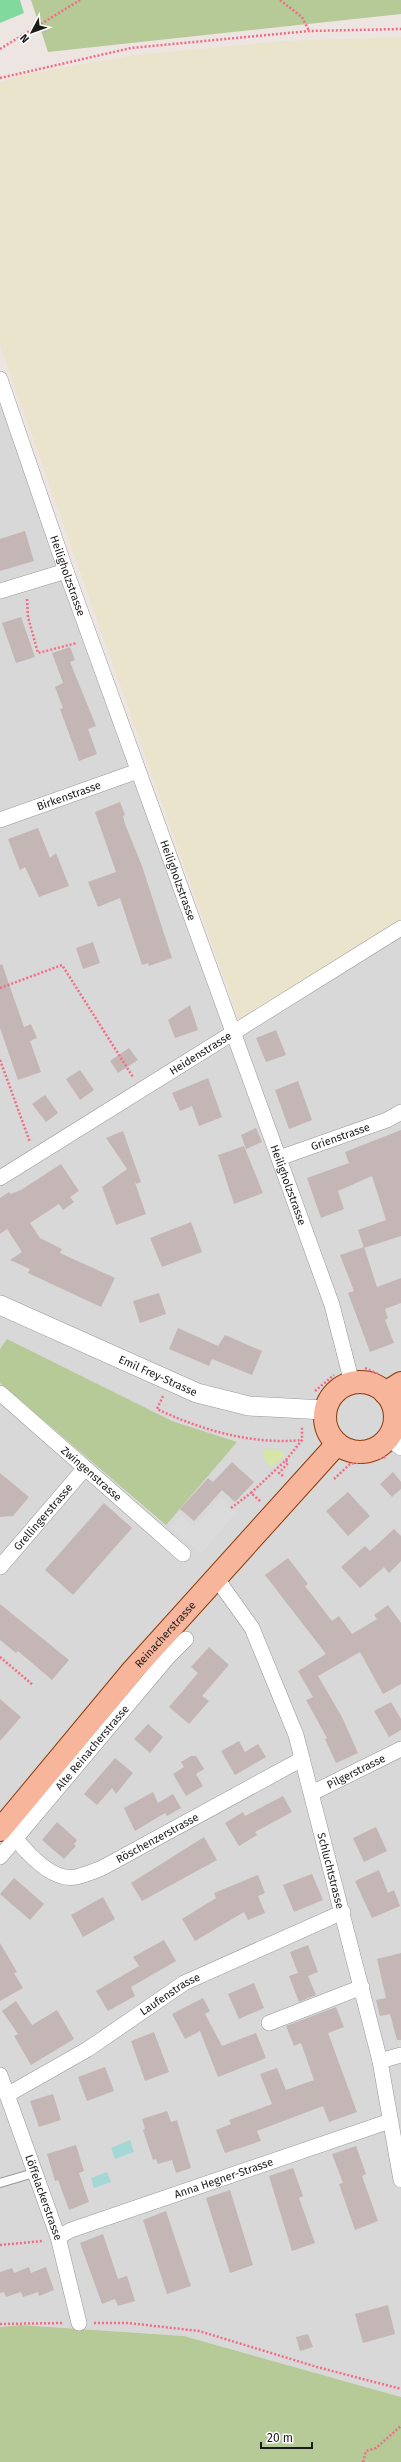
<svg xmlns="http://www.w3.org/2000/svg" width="401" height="2462" font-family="'Fira Sans',sans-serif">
<rect width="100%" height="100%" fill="#ece5e1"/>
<!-- residential -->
<path fill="#d9d8d8" d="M0,374L233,1032L401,928V2397L184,2336L20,2325L0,2327Z"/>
<!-- farmland -->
<path fill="#ebe4cc" d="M401,37V921L239,1021L0,345V82L26,74L135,55L284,41Z"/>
<!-- grass -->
<path fill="#d8e5a8" d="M264,1449L284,1451V1456L274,1466L267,1464L263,1456Z"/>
<!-- forest -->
<path fill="#b5ca97" d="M31,0H401V14L48,52Z
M7,1339L172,1421L237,1442L166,1525L0,1383V1349Z
M20,2325L184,2336L401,2397V2462H0V2327Z"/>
<!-- pitch -->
<path fill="#81d99e" d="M0,0H20L24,13L0,23Z"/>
<!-- parking -->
<path fill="#dbdbdb" d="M220,1497L236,1513L201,1554L170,1527L180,1515L194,1527Z"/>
<!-- water -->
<path fill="#a3d8d5" d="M130,2140L134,2152L115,2159L111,2148Z
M107,2172L111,2182L94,2188L91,2178Z"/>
<!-- building -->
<path fill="#c3b6b5" d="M25,531L34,561L0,571V539Z
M21,617L35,657L16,663L2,623Z
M70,647L75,660L70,662L96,726L88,729L97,754L79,761L60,709L63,708L55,687L63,683L52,653Z
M120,802L125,815L123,816L125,824L142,866L172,958L149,966L148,963L142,965L120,898L98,907L88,882L116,872L95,812Z
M38,828L50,858L56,853L69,886L39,897L25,867L20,870L8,839Z
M93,942L100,963L83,969L76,948Z
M2,964L24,1027L31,1024L37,1038L30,1041L41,1072L18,1080L0,1028V965Z
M190,1005L198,1030L175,1038L168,1020Z
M276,1030L286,1055L266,1062L256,1038Z
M129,1048L138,1060L118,1073L110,1061Z
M80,1070L94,1090L80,1100L66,1079Z
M208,1078L222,1117L199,1126L192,1106L180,1111L172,1093Z
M298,1081L312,1120L289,1129L275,1090Z
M45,1095L58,1113L46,1122L32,1104Z
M256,1128L262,1142L246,1149L241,1135Z
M401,1130V1236L364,1248L358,1230L386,1220L372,1176L338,1191L344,1209L321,1218L307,1178L349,1163L345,1152Z
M123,1131L141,1182L136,1184L134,1180L146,1214L116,1225L102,1187L127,1169L106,1138Z
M244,1146L263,1193L234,1204L218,1155Z
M61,1164L79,1191L70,1197L74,1202L63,1210L59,1204L30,1223L40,1238L62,1249L60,1253L115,1278L101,1307L28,1273L30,1269L10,1260L22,1252L7,1229L0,1234V1198L9,1192L11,1194L21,1190Z
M191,1222L202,1252L162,1267L150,1238Z
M364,1247L377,1287L401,1278V1303L385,1309L388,1318L385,1320L394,1343L370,1352L348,1293L354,1291L340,1255Z
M159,1293L166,1314L140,1323L133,1301Z
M178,1328L218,1346L225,1335L262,1351L252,1375L212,1359L209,1366L169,1349Z
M232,1462L254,1482L235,1502L213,1482Z
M393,1472L401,1482V1489L392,1497L380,1484Z
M0,1473L29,1497L13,1516L0,1517Z
M208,1478L222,1490L194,1521L180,1509Z
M348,1492L370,1516L348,1536L326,1511Z
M104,1503L132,1528L73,1595L45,1570Z
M394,1529L401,1536V1561L389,1573L384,1567L360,1588L341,1567L365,1546L370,1551Z
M288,1558L308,1584L305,1586L332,1621L339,1616L352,1634L377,1619L374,1615L388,1605L401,1623V1684L383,1694L360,1652L318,1676L342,1717L358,1753L336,1763L325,1739L327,1738L306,1700L313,1697L298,1671L326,1654L265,1575Z
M0,1604L69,1660L52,1680L18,1651L16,1653L0,1640Z
M209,1647L229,1665L202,1696L209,1701L189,1724L169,1707L198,1673L191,1667Z
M0,1699L21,1717L0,1741Z
M391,1702L401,1719V1730L389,1737L374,1711Z
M148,1724L163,1737L150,1753L134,1739Z
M239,1741L245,1752L258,1744L266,1757L235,1775L221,1751Z
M191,1756H196L204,1769L196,1774L203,1786L186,1796L173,1774L184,1767L181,1762Z
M115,1758L133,1773L116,1794L112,1788L97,1805L84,1794Z
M153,1792L158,1803L173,1794L181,1808L167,1816L165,1813L135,1831L124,1808Z
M283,1796L292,1812L255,1832L257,1835L239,1846L225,1823L243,1812L245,1816Z
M57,1822L77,1840L74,1844L76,1846L64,1859L42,1840Z
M376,1827L387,1851L364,1862L353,1838Z
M204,1837L217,1860L142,1901L131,1883Z
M379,1870L388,1893L394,1890L400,1906L372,1918L355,1881Z
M312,1874L323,1900L294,1912L283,1885Z
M258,1875L265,1893L258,1896L265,1913L248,1920L244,1912L195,1941L182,1919L216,1898L214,1893Z
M14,1878L44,1904L30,1920L0,1894Z
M103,1897L115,1919L83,1937L71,1915Z
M164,1940L176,1961L131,1987L135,1996L108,2011L96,1991L139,1966L133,1957Z
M0,1943L17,1972L14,1973L23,1988L0,2001Z
M308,1945L318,1972L308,1976L316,1995L299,2002L289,1976L298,1973L290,1952Z
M401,1953V2040H397L390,2014L380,2016L376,2000L386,1998L377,1959Z
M254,1983L264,2008L239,2019L228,1994Z
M203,1998L210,2011L205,2014L222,2046L256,2033L266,2058L218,2077L200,2031L185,2039L172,2014Z
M16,2001L32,2025L57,2010L74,2039L31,2065L14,2036L18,2034L2,2011Z
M336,2007L344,2027L328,2033L357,2112L329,2122L323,2106L257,2131L261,2141L225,2153L216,2130L231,2124L229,2120L272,2104L260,2074L277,2068L286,2090L314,2080L301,2043L294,2046L286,2026Z
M154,2032L169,2072L145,2081L131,2041Z
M105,2067L114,2091L87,2101L78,2077Z
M53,2094L61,2120L39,2127L30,2101Z
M167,2111L171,2122L177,2120L191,2168L176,2173L172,2160L158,2164L156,2159L153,2160L143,2130L145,2129L142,2119Z
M76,2145L84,2171L79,2173L89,2202L69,2210L58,2180L55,2181L47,2154Z
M356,2146L366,2174L362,2176L378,2221L355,2230L339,2184L343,2183L332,2154Z
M293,2168L303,2196L299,2198L315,2243L292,2251L269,2176Z
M230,2190L253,2265L230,2273L206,2198Z
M166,2211L191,2286L167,2294L143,2220Z
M103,2234L118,2279L127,2276L135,2301L118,2306L115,2299L102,2304L80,2243Z
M29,2267L31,2273L46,2267L54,2290L39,2296L38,2292L23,2297L21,2292L6,2297L4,2292L0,2293V2272L12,2268L14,2273Z
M388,2305L395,2334L363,2343L355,2314Z
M308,2334L313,2347L300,2351L296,2337Z"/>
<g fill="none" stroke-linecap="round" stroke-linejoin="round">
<!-- service casing -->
<g stroke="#989898" stroke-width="10">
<path id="service" d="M0,2183L34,2173"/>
</g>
<!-- minor casing -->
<g stroke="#989898" stroke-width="16">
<g id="minor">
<path id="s1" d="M0,379L66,571L332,1305L352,1383"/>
<path d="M0,591L66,571"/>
<path id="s2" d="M0,820L138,771"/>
<path id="s3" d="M279,1158L387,1120L401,1112"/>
<path id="s4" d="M0,1178L401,928"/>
<path id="s5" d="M0,1393L183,1554"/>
<path d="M388,1438L401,1448"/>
<path id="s6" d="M0,1567L85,1468"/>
<path id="s7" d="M217,1579L252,1628L296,1735L380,2061L401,2180"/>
<path id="s8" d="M312,1793L401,1749"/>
<path id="s9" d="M15,1838C28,1854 53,1882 76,1877C85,1875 94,1871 102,1868L302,1759"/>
<path id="s10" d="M0,1857L168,1657L186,1639"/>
<path d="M269,2023L362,1987"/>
<path d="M380,2061L401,2055"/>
<path id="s11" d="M0,2075L58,2237L79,2323"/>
<path id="s12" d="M7,2095L88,2049L184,1983L343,1912"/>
<path id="s13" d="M58,2237L71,2230L390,2121"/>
</g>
</g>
<!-- tertiary casing -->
<g stroke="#989898" stroke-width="20">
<g id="tertiary">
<path id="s14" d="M0,1305L197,1393L249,1406L325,1410"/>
</g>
</g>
<!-- primary casing -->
<g stroke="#8b3a07" stroke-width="24">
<g id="primary">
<circle cx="360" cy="1417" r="35"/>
<path d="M385,1393L401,1383"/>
<path id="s15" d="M0,1830L133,1670L337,1444"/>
</g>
</g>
<!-- path -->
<path stroke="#f36b84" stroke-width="2.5" stroke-dasharray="2 2" stroke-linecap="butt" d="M280,0L302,17L309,31
M0,49L80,0
M0,78L131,48L309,31L401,29
M27,599L28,617L38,653L77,643
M0,988L62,965L133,1077
M0,1060L30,1142
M365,1368L378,1374
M315,1391L334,1375
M163,1396L157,1409C201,1430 252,1445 302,1440
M283,1476L279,1473L288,1463L286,1460
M334,1479L350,1464L386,1457
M260,1501L251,1493L286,1460L302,1440V1426
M231,1508L251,1493
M0,1657L33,1685
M0,2245L43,2241
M94,2323H128L199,2331L317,2367L401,2389
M0,2324L63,2323
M363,2462L366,2451L376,2448L401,2426"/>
<!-- service -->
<use href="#service" stroke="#fff" stroke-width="8"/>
<!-- minor -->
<use href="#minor" stroke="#fff" stroke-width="15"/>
<!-- tertiary -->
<use href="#tertiary" stroke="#fff" stroke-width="19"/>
<!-- primary -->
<use href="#primary" stroke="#f7b59b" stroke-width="22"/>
</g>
<g text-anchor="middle" stroke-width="3.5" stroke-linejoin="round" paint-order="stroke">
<!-- street labels -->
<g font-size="11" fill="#1b1b1b" stroke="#fff">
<text dy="4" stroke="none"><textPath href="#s1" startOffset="208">Heiligholzstrasse</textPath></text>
<text dy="4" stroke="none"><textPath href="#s2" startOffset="73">Birkenstrasse</textPath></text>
<text dy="4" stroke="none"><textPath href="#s1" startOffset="532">Heiligholzstrasse</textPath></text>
<text dy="4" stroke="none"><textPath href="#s4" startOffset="236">Heidenstrasse</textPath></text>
<text dy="4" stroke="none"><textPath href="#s3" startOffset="65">Grienstrasse</textPath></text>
<text dy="4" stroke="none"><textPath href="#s1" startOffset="856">Heiligholzstrasse</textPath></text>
<text dy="4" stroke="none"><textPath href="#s14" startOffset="173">Emil Frey-Strasse</textPath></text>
<text dy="4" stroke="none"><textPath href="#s5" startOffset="122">Zwingenstrasse</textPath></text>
<text dy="4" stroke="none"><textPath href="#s6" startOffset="66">Grellingerstrasse</textPath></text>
<text dy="4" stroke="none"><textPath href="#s15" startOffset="256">Reinacherstrasse</textPath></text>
<text dy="4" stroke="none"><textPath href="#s10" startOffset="143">Alte Reinacherstrasse</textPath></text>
<text dy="4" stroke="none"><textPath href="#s8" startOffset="49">Pilgerstrasse</textPath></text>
<text dy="4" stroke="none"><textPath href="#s9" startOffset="166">Röschenzerstrasse</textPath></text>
<text dy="4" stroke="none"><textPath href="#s7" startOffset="316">Schluchtstrasse</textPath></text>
<text dy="4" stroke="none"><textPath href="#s12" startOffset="192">Laufenstrasse</textPath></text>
<text dy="4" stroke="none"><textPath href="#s13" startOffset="176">Anna Hegner-Strasse</textPath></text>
<text dy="4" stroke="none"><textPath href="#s11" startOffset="130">Löffelackerstrasse</textPath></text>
</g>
</g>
<!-- north arrow -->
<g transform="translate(32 32) rotate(229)" stroke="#ffffff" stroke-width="3" paint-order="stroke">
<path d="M0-3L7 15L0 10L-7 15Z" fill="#1b1b1b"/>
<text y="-6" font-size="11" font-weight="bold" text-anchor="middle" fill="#1b1b1b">N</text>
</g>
<!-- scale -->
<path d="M261 2442v6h51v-6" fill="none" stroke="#1b1b1b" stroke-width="2"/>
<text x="267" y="2442" font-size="12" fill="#1b1b1b" stroke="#ffffff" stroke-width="3" paint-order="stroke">20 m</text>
</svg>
